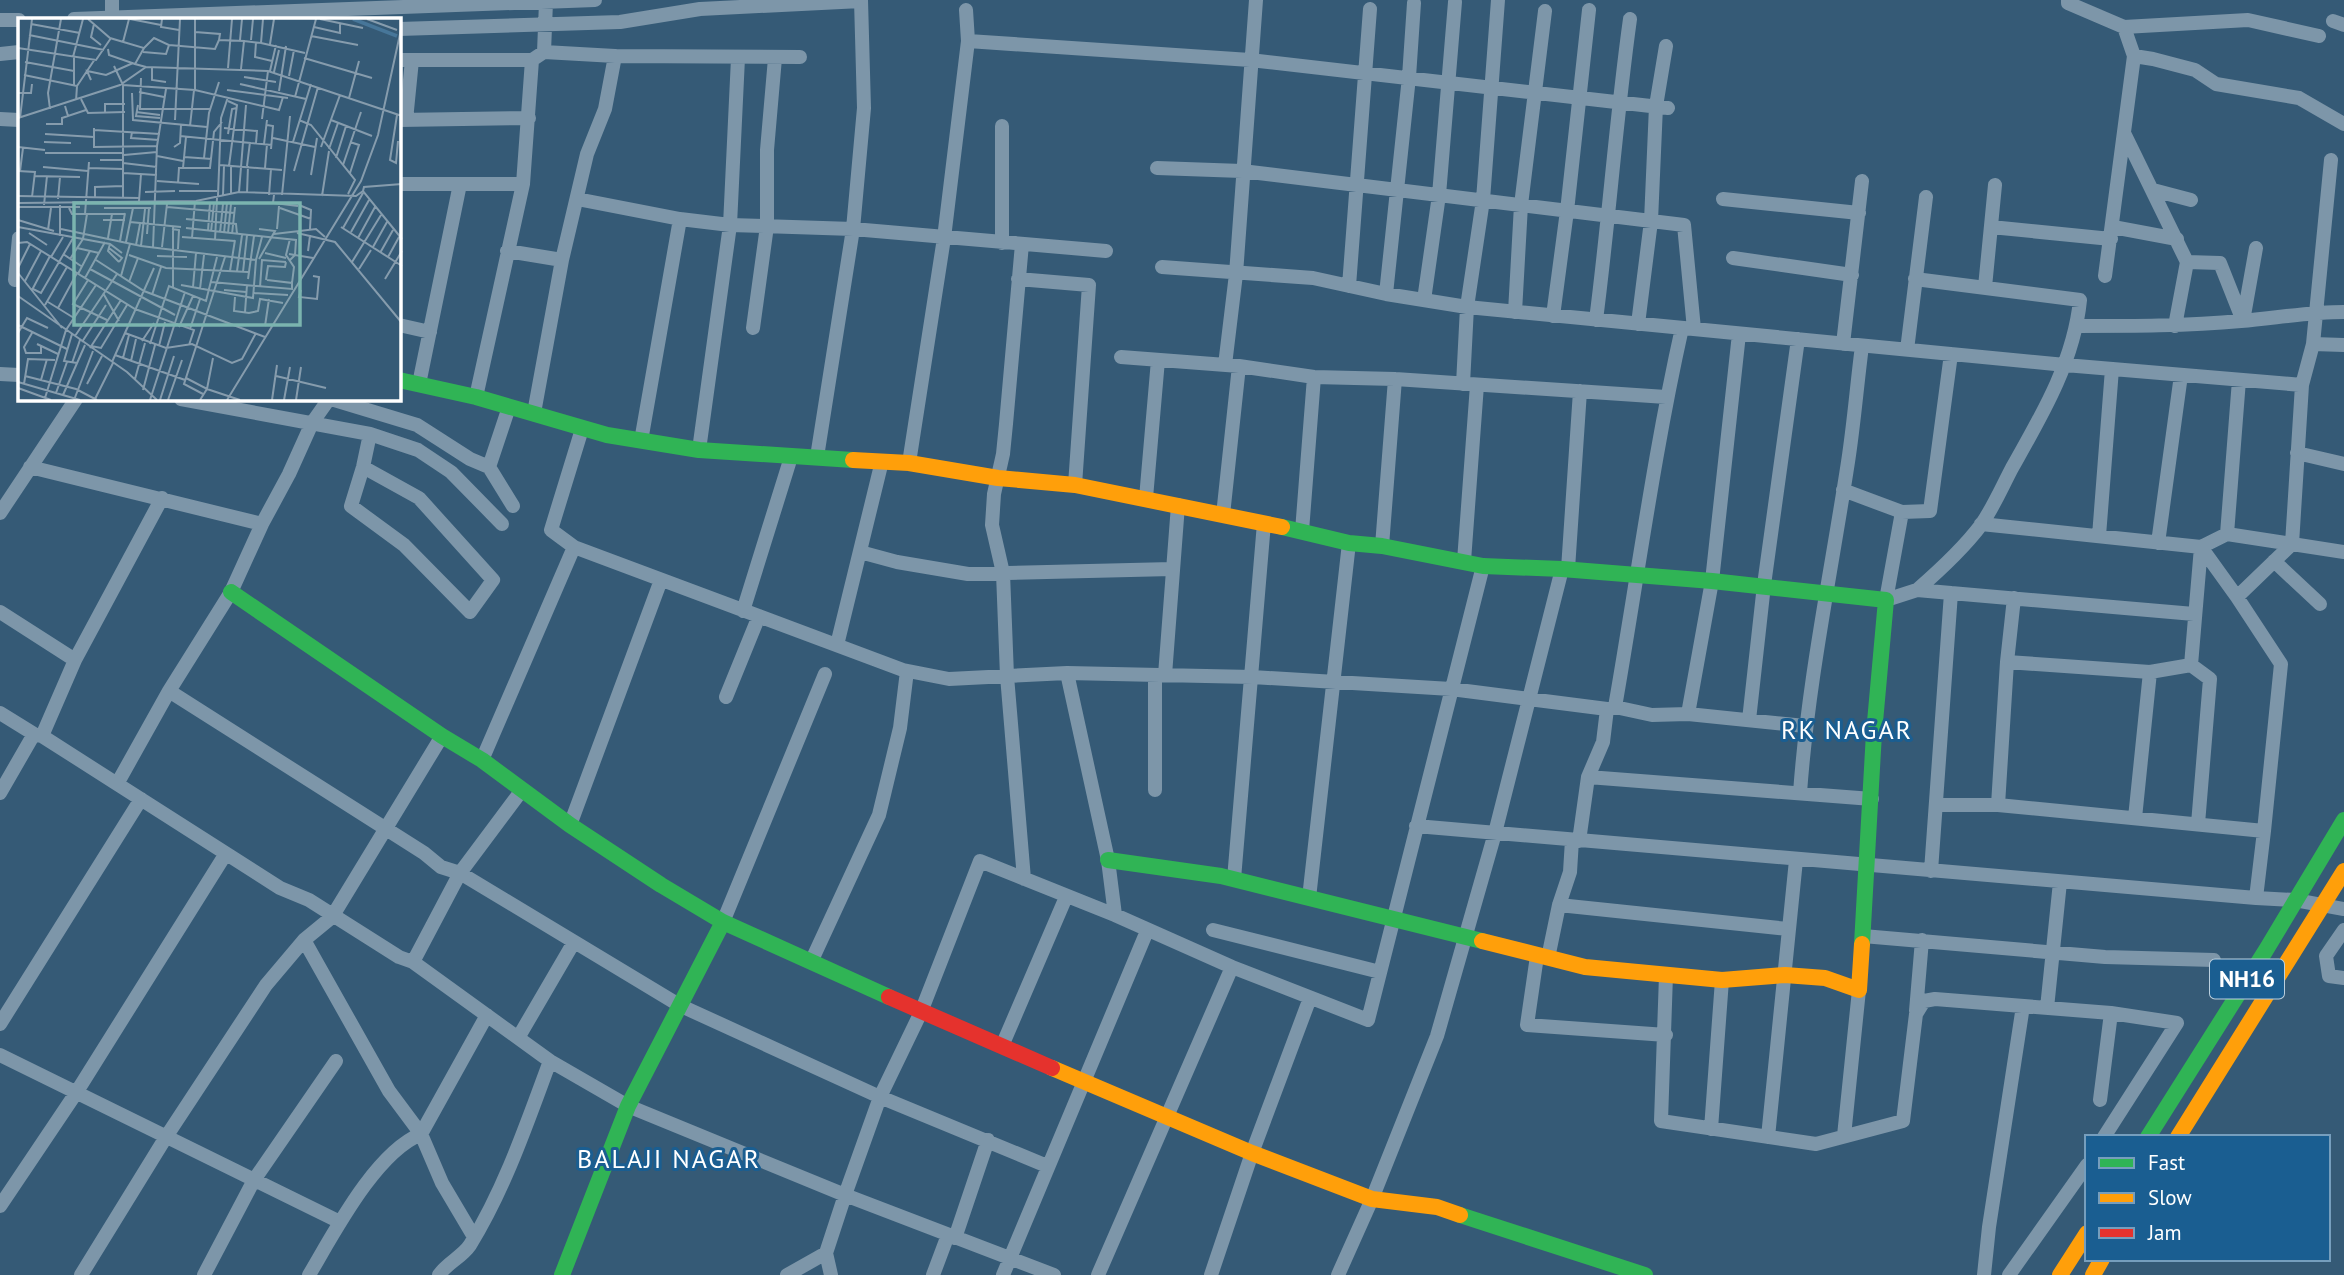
<svg xmlns="http://www.w3.org/2000/svg" width="2344" height="1275" font-family="'PT Sans',sans-serif">
<rect width="100%" height="100%" fill="#355a76"/>
<g fill="none" stroke-linecap="round" stroke-linejoin="round">
<!-- street -->
<path stroke="#7d96a9" stroke-width="14" d="M112,0V19
M2068,0V3L2124,27L2248,20L2319,36
M74,19L595,0
M0,20H19
M2333,21L2344,25
M399,29L620,22L700,9L861,1
M968,41L1250,60L1668,108
M544,52L546,2
M0,54L19,52
M2134,56L2153,59L2195,70L2216,84L2299,98L2344,124
M399,60H532L544,52L615,56L800,57
M0,119L19,120
M399,120L529,118
M406,120L412,60
M2125,135L2187,262L2175,326
M2331,160L2313,344L2344,345
M1157,168L1242,171L1684,225L1694,329
M399,184H523
M2153,190L2191,200
M577,199L680,219L730,225L853,229L1106,251
M1723,199L1859,213
M1991,227L2111,239
M2113,227L2177,239
M1002,243V126
M1022,244L1006,424L1003,454L994,494L992,525L1003,573L1007,676L1024,879
M507,251L562,260
M1733,258L1852,275
M2187,262L2220,263L2243,321L2256,248
M1162,267L1313,278L1386,294L1467,307L2065,365L2302,385L2292,544L2227,534
M2105,276L2134,56L2124,27
M1018,279L1089,285L1075,485
M1915,279L2080,300C2074,361 2042,415 2012,468C2002,487 1993,508 1981,525C1963,549 1940,570 1917,590
M15,280L19,238
M1349,286L1370,9
M1985,287L1995,185
M1386,294L1409,77L1414,3
M1424,300L1439,195L1455,2
M1515,312L1521,205L1545,11
M1553,316L1567,211L1589,10
M1596,320C1609,220 1616,119 1630,19
M1638,324L1651,221L1656,106L1666,46
M399,325L430,332
M2077,326C2132,326 2186,326 2241,321C2276,318 2309,312 2344,312
M753,328L767,226V150L775,58
M1843,344L1862,181
M1907,350L1926,197
M1121,357L1239,366L1314,377L1395,379L1666,397
M1225,365L1236,274L1256,0
M0,374L19,375
M2239,380L2227,534L2201,547L2237,597L2281,664L2264,831
M419,384L460,184
M1463,384L1467,307L1483,200L1498,0
M2302,385L2313,344
M476,397L523,184L532,60
M181,399L370,434L418,450L451,472L502,524
M331,399L417,425L470,459L489,467L513,506
M534,413L562,260L587,154L605,109L615,56
M582,429L551,530L574,547L903,670L949,679L1067,673L1252,677L1451,689L1607,709L1615,707L1652,715L1688,714L1805,726
M641,441L680,219
M699,450L730,225L738,58
M2297,453L2344,464
M817,457L853,229L864,108L861,0
M909,463L944,238L968,41L966,10
M30,467L262,524
M363,467L419,498L493,580L470,612L404,545L351,506L363,467L370,434
M489,467L509,407
M1843,490L1902,512
M1146,498L1158,360
M0,513L76,399
M1223,515L1239,366
M1302,531L1314,377
M2099,536L2112,369
M2158,543L2181,375
M1382,546L1395,379
M860,552L897,562L968,574L1172,569
M1464,561L1477,385
M2274,561L2320,604
M1568,569L1580,391
M1951,593L1917,590L1886,600L1902,512L1930,511L1951,354
M2237,597L2292,544L2344,552
M743,611L791,457
M0,612L75,660
M837,645L882,461
M2007,662L2014,598
M2191,665L2210,679L2198,824
M1067,673L1108,860L1115,915
M1155,675V790
M1165,675L1178,505
M169,691L424,853L441,867L460,873L679,1005L880,1097L1047,1166
M726,697L759,616
M1615,707C1637,581 1654,453 1682,328
M0,713L34,734L42,736L280,888L309,900L399,957L413,962L550,1061L628,1106L845,1195L1054,1275
M1688,714L1712,581L1739,334
M1749,720L1764,585L1798,339
M42,736L75,660L162,498
M482,760L574,547
M1588,777L1872,799
M117,784L169,691L231,592L262,524L289,474L312,423L329,399
M0,793L34,734
M1800,793C1808,682 1831,573 1848,462C1854,423 1857,384 1862,346
M1936,805H1998L2007,662L2150,672L2191,665L2201,547L1981,524
M2135,818L2150,672
M570,825L661,580
M1416,826L2256,898L2264,831L1998,805
M1579,841L1588,777L1603,742L1607,709
M1931,871L1951,593L2194,614
M1234,879L1264,523
M1309,898L1349,543
M2256,898L2295,900L2344,909
M1559,905L1788,929
M723,922L825,674
M1213,930L1380,972
M2344,930L2326,956L2329,976L2344,978
M1863,936L2105,957L2214,960
M304,940L389,1091L421,1134L442,1183L474,1237
M1537,956L1527,1025L1666,1035
M1548,958L1559,905L1570,872L1572,840
M413,962L460,873L522,790
M811,962L879,815L900,728L907,671
M1666,975L1661,1121L1816,1144L1903,1121L1916,1014L1924,1001L1935,999L2111,1013L2177,1023L2104,1137
M2047,1008L2060,882
M1916,1011L1922,940
M0,1024L141,799
M518,1038L574,942
M1002,1046L1066,897
M0,1055L340,1222
M2100,1100L2111,1013
M1711,1129L1722,980
M1844,1136L1859,990
M1768,1137L1796,860
M0,1206L76,1093L225,855
M955,1238L988,1140
M81,1275L166,1137L266,985L304,940L332,917L442,736
M204,1275L254,1180L336,1061
M309,1275C334,1233 375,1153 421,1134L487,1015
M439,1275C447,1263 462,1257 470,1245C505,1188 527,1123 550,1061
M787,1275L826,1253
M831,1275L826,1253L845,1195L880,1097L921,1012L980,861L1115,915L1232,967L1368,1020L1483,566
M933,1275L948,1235
M1003,1275L1147,931
M1098,1275L1232,967
M1211,1275L1252,1153L1310,998
M1338,1275L1372,1199L1437,1036L1495,833L1562,569
M1984,1275L1989,1227L2023,1006
M2009,1275L2087,1165"/>
<!-- fast -->
<path stroke="#30b455" stroke-width="16" d="M399,380L476,397L607,435L699,450L853,460
M1282,527L1349,543L1382,546L1483,566L1562,569L1712,581L1886,600L1874,733L1862,944
M231,592L442,736L482,760L570,825L661,885L723,922L889,997
M1108,860L1221,876L1482,941
M2148,1137L2266,950L2344,820
M1460,1215L1645,1275
M562,1275L628,1106L723,922"/>
<!-- slow -->
<path stroke="#ff9f0a" stroke-width="16" d="M853,460L909,463L998,478L1075,485L1282,527
M1482,941L1585,967L1722,980L1785,975L1825,978L1859,990L1862,944
M1052,1068L1252,1153L1372,1199L1437,1207L1460,1215
M2178,1137L2344,871
M2060,1275L2087,1233
M2093,1275L2102,1259"/>
<!-- jam -->
<path stroke="#e5322d" stroke-width="16" d="M889,997L1052,1068"/>
</g>
<g text-anchor="middle" stroke-width="6" stroke-linejoin="round" paint-order="stroke">
<!-- shield labels -->
<rect fill="#1a5e91" stroke="#bacfde" stroke-width="2" x="2210" y="959.5" width="74" height="39" rx="5"/>
<g font-size="23" font-weight="bold" fill="#fff">
<text x="2247" y="987">NH16</text>
</g>
<!-- neighbourhood labels -->
<g font-size="26" letter-spacing="2" fill="#fff" stroke="#1a5e91">
<text x="1847" y="739">RK NAGAR</text>
<text x="669" y="1168">BALAJI NAGAR</text>
</g>
</g>
<!-- overview -->
<g transform="translate(18 18)">
<rect width="383" height="383" fill="#355a76"/>
<path fill="none" stroke="#477699" stroke-width="3.5" d="M335,1L379,18"/>
<path fill="none" stroke="#869cad" stroke-width="2" d="M70,1L92,20L126,30L117,46L128,49M112,1L143,7M144,1L143,9L161,12M302,1L345,10M349,1L379,12M13,6L62,15M76,6L73,19L83,27M296,9L322,15V6M177,14L202,16L201,22L226,23L223,51M11,17L86,32M293,18L340,27M222,22L224,1M233,22L235,1M226,23L243,25L245,1M105,24L111,1M238,24L237,39L254,43M243,25L287,35M252,26L256,1M151,27L197,31L201,22M0,30L78,42L93,20M90,31L91,37L117,46M125,34L148,36L151,27L136,20L126,30M55,39L65,1M286,40L354,60M7,44L56,53M96,48L105,67L177,72L261,92L265,79M134,50V62L148,64M210,50L214,1M252,53L258,27M256,54L261,32M6,57L59,68M271,58L276,32M226,59L258,64M123,60L122,91H193M73,62L69,53L88,57L115,45M222,66L288,81M56,67V39M177,72V1M209,72L270,80M261,73L268,28M121,74L146,79M0,75H13L14,66M114,75L115,102L189,109M277,79L298,1M331,80L341,43M63,81L70,95L107,94M58,83L59,68L77,41M210,83L219,87L211,148M120,87L118,98L142,100M47,88L50,98L68,92M32,91L30,75L43,1M118,94L142,97M87,95V86H107M379,97L372,142L378,145L380,123M0,100L102,67L128,49L250,53L384,98M2,100L14,1M244,101L250,53M157,102L162,1M281,102L293,107L337,162L330,176M313,102L354,118M28,106H44V100L50,98M249,107L255,108L253,131M172,108L176,72M76,110V129L139,128M206,110L239,113L238,125M76,112L142,116M114,114L113,120L141,122M27,116L76,119M210,116L214,91L219,90M162,118L254,127M255,120L297,129M26,124L53,125M275,124L293,66M246,126L249,102M0,129L27,132M156,129L162,125L163,107M303,129L322,77M311,131L320,105M27,135H106M106,137L139,134M139,138L165,143M166,139L194,141M186,140L191,95L201,64M318,140L328,108M82,142H105M105,145L139,149M202,147L264,152M325,147L343,94M229,148L232,124M25,149L70,153M70,150L105,151V180M165,150L168,119M247,150L249,126M105,151V67M0,153L17,154L14,179M2,153L5,130M276,153L300,69M105,155L139,157M332,155L341,127L332,124M293,157L299,120M17,158L62,159M139,163L181,166M160,165L161,150H192L196,114L204,104M161,173H199M345,173L346,169L384,166M127,174L157,173M221,174L228,87M229,175L230,148M213,176V148M205,177L206,148M251,177L253,151M256,177L255,185L280,188M264,177L272,98M0,178L121,180M200,178L203,100L210,79M304,178L311,133M40,181L42,159M77,181V169L105,168M121,183L123,156M0,185L178,183L221,174L338,178L345,173L384,221M26,187L29,158M281,187L293,192L292,211M0,189H62M149,189L217,195M51,190L54,196H107M86,190H133M262,190L293,201M67,196L71,144M168,201L218,206L219,216M0,202L36,213M85,202H107M112,204L163,209M155,208V269M0,209L92,226L104,235M323,209L384,248M168,210L278,222L277,237L271,236M325,210L345,175M43,211L123,228L238,242L235,280L163,267M154,211L161,212L160,231M241,211L257,213L241,241M259,211L261,188M30,212L33,190M190,213L192,185M193,214L196,185M333,214L351,182M11,215L29,227M202,215L205,186M206,215L209,185M210,215L213,186M279,215L292,218L290,233M129,216L131,190M214,216L217,189M256,216L298,211L307,219M42,218V187M292,218L317,224L384,305M164,219L217,223M90,220L94,196M174,220L177,183M340,220L357,189M272,221L268,237L276,249L274,265M197,222L199,180M102,223L107,195M108,224L115,190M0,225L9,224L117,291L176,312L171,327M92,226L90,233L101,244M118,227L122,206M123,228L127,191M135,229L139,128L148,71M144,229L149,186M355,229L369,204M59,230L81,235M91,230L104,240L101,244M247,235L268,240M362,235L375,212M45,236L63,248M111,237L148,250L230,254M139,238L169,239M33,239L45,219M370,239L381,219M52,241L65,221L69,196M78,242L126,273L247,319M238,242L244,219M272,242L277,237L295,240M334,244L363,197M0,250L12,226M72,251L157,297M341,251L353,232M212,253L217,222M219,253L224,217M225,254L229,217M0,255L44,310M60,256L72,233M103,258L112,226M67,260L87,224M230,261L236,218M367,261L384,233M70,262L55,286L89,302M248,262L250,248L267,249L268,244M7,263L23,233M111,264L120,240M193,264L274,271V265L249,262M175,269L178,235M242,269L244,242L268,244M15,271L23,275L55,220M182,271L186,237M14,272L32,238M206,272L228,274M283,272L281,279L299,281L301,259L295,258M85,275L101,303M236,275L270,277M134,277L143,249M0,278L109,354L139,382M217,279L216,293L231,295L240,293L242,281L265,285M30,284L56,300M27,287L49,249M40,290L59,255M227,294L229,267M0,307L49,331M247,308L251,281M161,309L175,278M172,311L182,281M0,315L9,300L30,310M14,315L6,329L8,335H23V328M107,315L148,330L174,326L214,345L224,341L238,315M54,316L46,343L59,345M57,318L99,256M124,323L136,305M64,324L88,287M19,326L40,336M132,326L151,268L188,283L199,239M73,328L83,330L109,287M141,328L147,304M72,330L103,282M97,337L167,362M105,340L111,317M113,343L118,321M94,344L136,250M54,345L62,322M7,358L58,371L79,382M258,358L308,370M168,360L189,371L195,340M117,361L127,325M23,362L29,341M0,364L62,382M6,366L10,341L37,342M69,366L84,338M0,370L33,382M125,372L137,327M38,375L49,344M185,376L166,366L207,239M45,377L67,327M27,380L48,312L78,267M77,381L95,345M56,382L75,333M132,382L167,274M142,382L156,338M150,382L164,342M182,382L189,371L222,382M209,382L343,163L360,117L384,7M254,382L259,347M266,382L272,349M278,382L283,349"/>
<path fill="#7bb4af" fill-opacity="0.15" stroke="#7bb4af" stroke-width="3.5" d="M56,185H282V307H56Z"/>
<rect width="383" height="383" fill="none" stroke="#fff" stroke-width="3.5"/>
</g>
<!-- legend -->
<rect x="2085" y="1135" width="245" height="126" fill="#1a5e91" stroke="#769ebd" stroke-width="2"/>
<rect x="2099" y="1158" width="35" height="10" fill="#30b455" stroke="#769ebd" stroke-width="2"/>
<text x="2148" y="1170" font-size="21" fill="#ffffff">Fast</text>
<rect x="2099" y="1193" width="35" height="10" fill="#ff9f0a" stroke="#769ebd" stroke-width="2"/>
<text x="2148" y="1205" font-size="21" fill="#ffffff">Slow</text>
<rect x="2099" y="1228" width="35" height="10" fill="#e5322d" stroke="#769ebd" stroke-width="2"/>
<text x="2148" y="1240" font-size="21" fill="#ffffff">Jam</text>
</svg>
